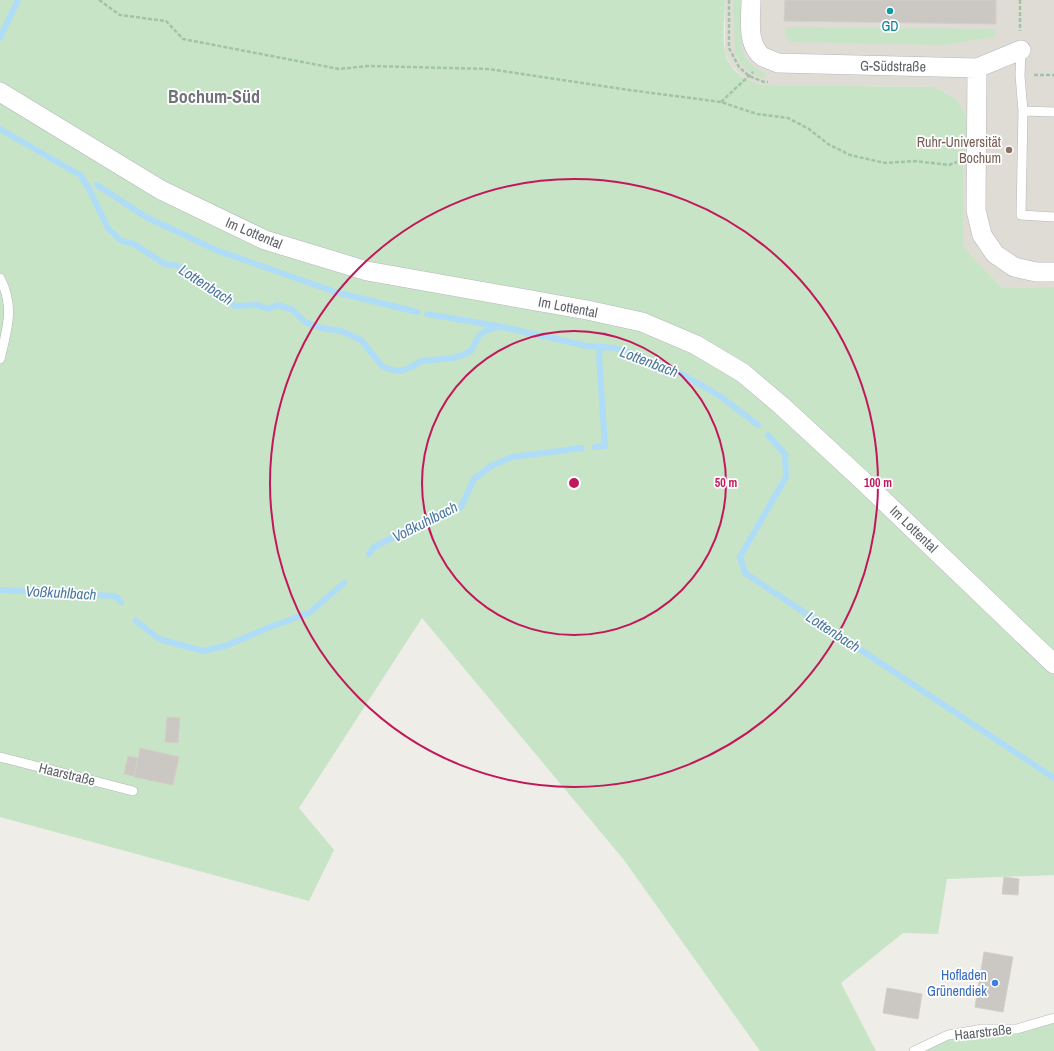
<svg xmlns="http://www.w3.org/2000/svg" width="1054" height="1051" font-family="'Archivo Narrow',sans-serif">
<rect width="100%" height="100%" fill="#efede7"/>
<!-- education -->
<path fill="#dfdcd5" d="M725,0H1054V287L1003,288L963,247V169L967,130L966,115L957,100L935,87L762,85L751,83L743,77L730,64L725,52Z"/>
<!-- green -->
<path fill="#c8e4c6" d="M0,0H725C725,16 722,34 725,51C727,68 746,82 762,85L935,87L957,100L966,115L967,130L963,169V247L1003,288L1054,287V875L947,879L938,934L903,933L841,983L876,1051H760L624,860L422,618L299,808L334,850L309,901L0,817Z
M733,0H741C742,12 739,48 745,57C749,64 758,70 765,73V77L763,78C750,74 741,67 735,54Z
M786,27L996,29L994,37L943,45L791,42L786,37Z
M1054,1018V1051H914L948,1035L1017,1029Z"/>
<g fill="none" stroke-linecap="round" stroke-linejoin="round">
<!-- stream -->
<path stroke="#afdcf7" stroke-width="6" d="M0,38L18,0
M0,129L80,175L88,187L108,228L121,241L132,243L165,264L178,266L235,306L258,305L268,309L277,305L291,309L305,322L321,328L341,331L361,340L383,367L393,370L400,371L411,367L422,361L453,358L460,356L471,351L479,336L484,332L493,328L503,327
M97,185L146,217L216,250L335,292L417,312
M427,314L503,327L587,346L616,348L640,356L680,373L720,396L758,425
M768,435L785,454L786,477L740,557L745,573L1054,778
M595,447L605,446L599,356L601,347
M369,554L374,547L416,526L461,507L474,479L491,466L512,457L582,448
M0,590L114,596L118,598L121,602
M136,621L159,639L203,651L225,646L270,627L309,613L344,583"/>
</g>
<!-- building -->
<path fill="#cbc8c4" stroke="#d3cec6" d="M785,0H996V24L784,21Z
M167,717L180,718L178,743L165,742Z
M140,748L179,757L173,785L134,777Z
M128,756L138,758L134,776L124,774Z
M1004,877L1019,879L1018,895L1002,894Z
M984,952L1013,957L1003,1012L975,1007Z
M887,988L922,994L918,1019L883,1013Z"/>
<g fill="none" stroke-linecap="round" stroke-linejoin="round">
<!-- lane casing -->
<g stroke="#b4b7ba" stroke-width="10">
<path id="lane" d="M1021,50L1020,75L1023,111L1021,215L1054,217
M1023,111L1054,112
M0,278C15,306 7,330 0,359
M0,757L133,791
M914,1051L948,1035L983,1029H1017L1054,1018"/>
</g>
<!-- street casing -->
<g stroke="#b4b7ba" stroke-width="20">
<path id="street" d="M751,0C751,18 746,45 763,57C768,59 773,61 778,63L977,68L1021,50
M977,68L976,210L982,235L995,254L1014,267L1036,272H1054
M0,92L161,190L265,240L367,271L587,310L642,322L696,345L743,373L783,407L861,479L1054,664"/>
</g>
<!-- path -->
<path stroke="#a0c4a8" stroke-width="2.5" stroke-dasharray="4 2" stroke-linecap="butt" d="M99,0L120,15L166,21L183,39L339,69L368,66L489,69L629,90L721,102L757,114L788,118L809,129L828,144L850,155L885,163L915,161L949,165L957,162
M729,0V48L739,67L749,76L764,82H768
M1020,0V31
M1034,75H1054
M721,102L753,72"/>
<!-- lane -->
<use href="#lane" stroke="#fff" stroke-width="9"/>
<!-- street -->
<use href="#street" stroke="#fff" stroke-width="19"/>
</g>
<!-- distance rings -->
<g fill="none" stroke="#c2185b" stroke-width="2">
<circle cx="574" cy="483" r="152"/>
<circle cx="574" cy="483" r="304"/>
</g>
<!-- markers -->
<circle fill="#0f9aa8" stroke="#fff" stroke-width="1.5" cx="890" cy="11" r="4"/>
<circle fill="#8d6e63" stroke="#fff" stroke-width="1.5" cx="1009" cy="150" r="4"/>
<circle fill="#3f7fe0" stroke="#fff" stroke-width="1.5" cx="995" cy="983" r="4"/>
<g text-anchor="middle" stroke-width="3.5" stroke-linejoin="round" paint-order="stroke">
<!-- culture labels -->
<g font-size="14" fill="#0d838f" stroke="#fff">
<text x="890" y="31">GD</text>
</g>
<!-- street labels -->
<g font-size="14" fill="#5e6266" stroke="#fff">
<text transform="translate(893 66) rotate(1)" y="5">G-Südstraße</text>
<text transform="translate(254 233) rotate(23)" y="5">Im Lottental</text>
<text transform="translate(568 307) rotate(11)" y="5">Im Lottental</text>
<text transform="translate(914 529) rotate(44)" y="5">Im Lottental</text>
<text transform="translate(67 774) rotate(14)" y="5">Haarstraße</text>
<text transform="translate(983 1032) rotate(-6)" y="5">Haarstraße</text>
</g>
<!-- education labels -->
<g font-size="14" fill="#785e54" stroke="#fff" text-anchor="end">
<text x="1001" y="147">Ruhr-Universität<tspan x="1001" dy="16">Bochum</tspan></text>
</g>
<!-- shop labels -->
<g font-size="14" fill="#366cbe" stroke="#fff" text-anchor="end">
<text x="987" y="980">Hofladen<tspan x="987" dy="16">Grünendiek</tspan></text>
</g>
<!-- water labels -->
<g font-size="15" font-style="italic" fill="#4a78a0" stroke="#fff">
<text transform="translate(206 285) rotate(33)" y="5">Lottenbach</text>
<text transform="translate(649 362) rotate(21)" y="5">Lottenbach</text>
<text transform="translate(425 522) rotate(-27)" y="5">Voßkuhlbach</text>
<text transform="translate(61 593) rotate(3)" y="5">Voßkuhlbach</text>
<text transform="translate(833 632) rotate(33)" y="5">Lottenbach</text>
</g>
<!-- district labels -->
<g font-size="18" font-weight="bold" fill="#707478" stroke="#fff">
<text x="214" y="103">Bochum-Süd</text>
</g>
</g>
<circle cx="574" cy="483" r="6" fill="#c2185b" stroke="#fff" stroke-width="2"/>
<g font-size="12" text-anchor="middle" font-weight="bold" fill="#c2185b" stroke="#fff" stroke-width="3.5" stroke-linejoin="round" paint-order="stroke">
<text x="726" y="487">50 m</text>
<text x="878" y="487">100 m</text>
</g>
</svg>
